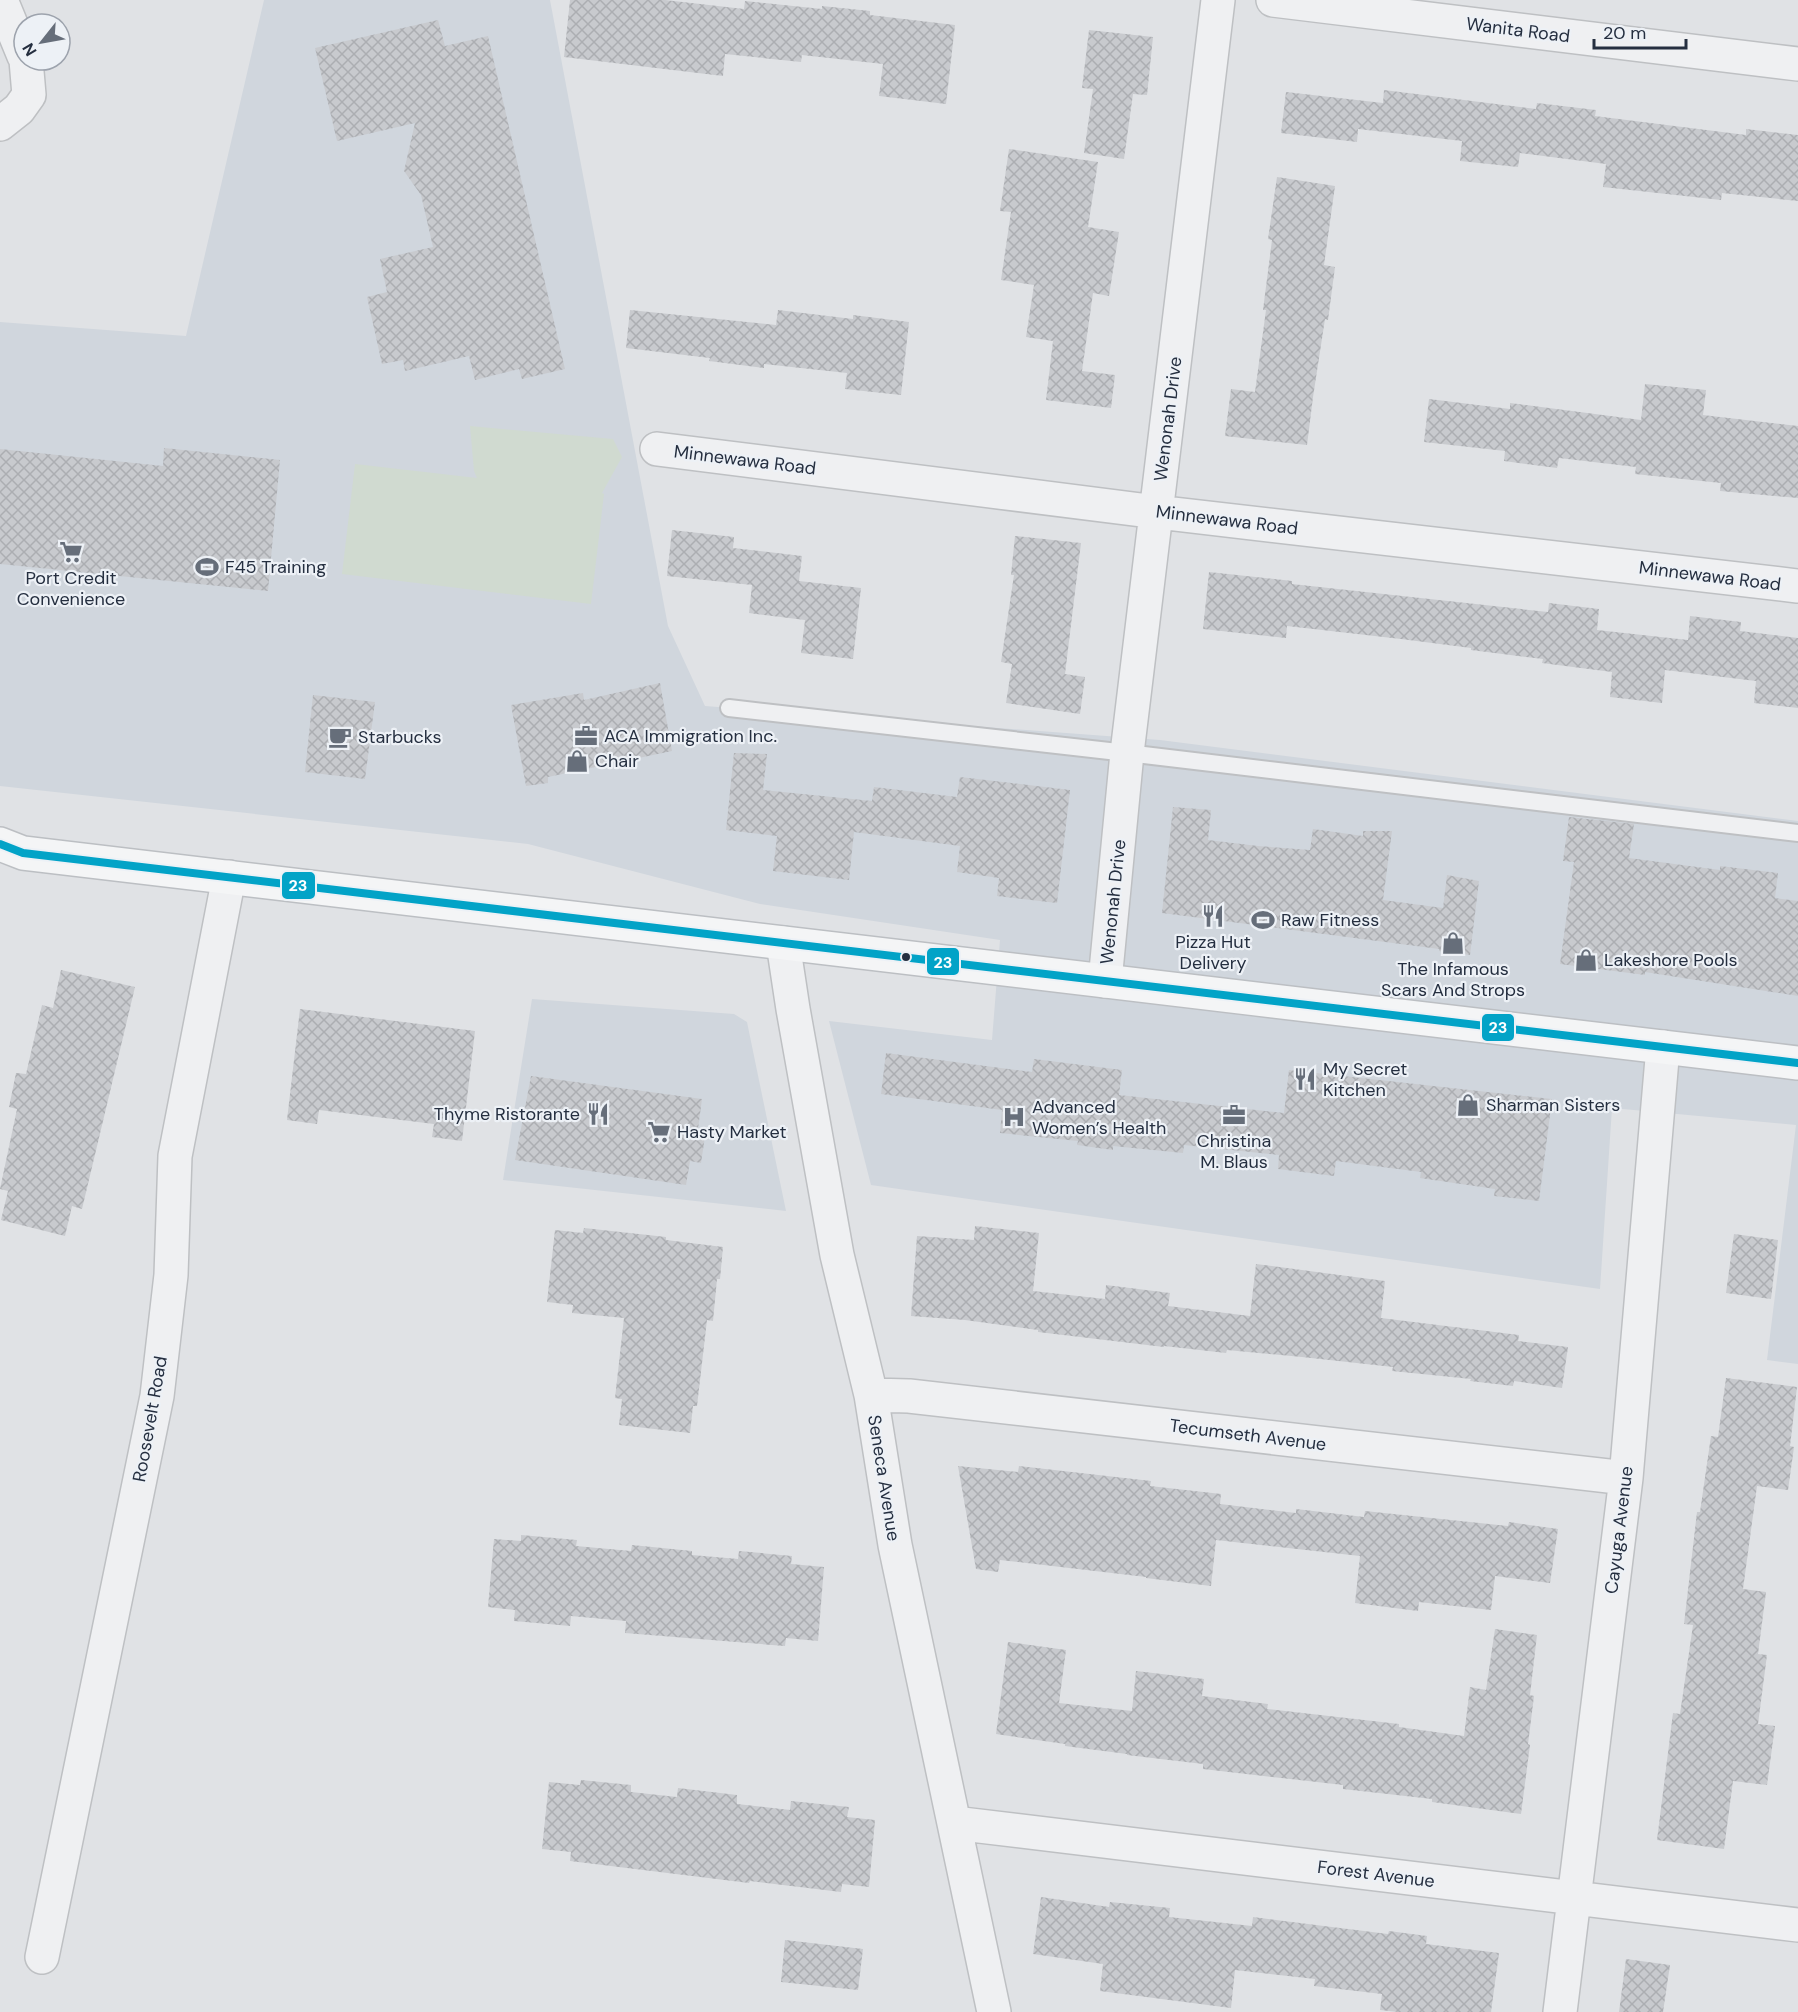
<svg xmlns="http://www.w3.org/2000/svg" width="1798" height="2012" font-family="'DM Sans',sans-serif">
<defs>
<pattern id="building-cross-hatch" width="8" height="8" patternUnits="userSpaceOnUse" patternTransform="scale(1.5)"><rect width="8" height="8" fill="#c8cace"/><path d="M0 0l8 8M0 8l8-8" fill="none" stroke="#acaeb2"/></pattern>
</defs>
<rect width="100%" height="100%" fill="#e0e2e5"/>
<!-- built -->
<path fill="#d0d6dd" d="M264,0H550L668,626L705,706L1160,740L1798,821V1364L1767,1360L1796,1125L1612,1108L1600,1289L871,1185L829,1021L992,1040L1000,940L760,904L528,844L0,786V322L186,336Z
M532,999L734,1014L747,1022L786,1211L503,1180Z"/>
<!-- pitch -->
<path fill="#d0dad0" d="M470,426L613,439L622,457L602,493L604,494L591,604L342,574L355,464L477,478L474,471Z"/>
<!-- building -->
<path fill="url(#building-cross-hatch)" d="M570,0H665L744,9L745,1L822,9V6L870,11V15L955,25L946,104L879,96L883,64L802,55L801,62L725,54L723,76L564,57Z
M438,20L445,46L488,36L565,369L522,379L519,369L475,380L469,356L405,371L403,360L382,364L367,297L387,292L380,259L433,247L421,195L404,171L415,123L337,141L315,48Z
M1089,30L1153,37L1147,95L1133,94L1124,159L1084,153L1093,89L1082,88Z
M1384,90L1536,109L1537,103L1596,110L1595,116L1746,135V129L1798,135V201L1722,193L1721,200L1603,187L1606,164L1520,153L1518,167L1460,161L1462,141L1358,129L1357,142L1281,133L1286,92L1383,103Z
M1009,149L1098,162L1088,227L1119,232L1109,296L1093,293L1082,371L1115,375L1111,408L1046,400L1053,341L1026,337L1034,285L1001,280L1011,212L1000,211Z
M1277,177L1335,186L1324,265L1335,267L1328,320L1325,319L1313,397L1307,445L1225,436L1231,389L1255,392L1266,310H1263L1272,240L1268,239Z
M630,310L776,325L778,310L853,319V315L909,322L901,395L845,389L847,373L764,364V368L709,361L710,358L626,348Z
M1645,384L1706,390L1703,415L1798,426V498L1720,491L1721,483L1635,474L1636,467L1559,458L1557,468L1504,461L1505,451L1424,442L1429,399L1510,409V403L1641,420Z
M164,448L280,460L268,591L0,564V449L163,466Z
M672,530L734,537L733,548L802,556L799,581L861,588L853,659L801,653L805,620L749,613L752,585L667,576Z
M1015,536L1081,543L1065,674L1085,677L1080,714L1006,703L1012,664L1001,662L1014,575H1011Z
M1209,572L1292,581V584L1548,612L1549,603L1599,609L1597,630L1688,640L1690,616L1741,622L1740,631L1798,638V708L1754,703L1756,681L1665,670L1662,703L1610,697L1612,672L1542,663L1543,659L1471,650V648L1401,639L1287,626L1286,638L1203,629Z
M660,683L672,751L548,777V783L526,786L511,705L583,693L584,700Z
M313,695L375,702L365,779L305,772Z
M734,753L767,754L763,790L872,801L874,787L957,797L960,777L1070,790L1057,903L997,896L999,878L957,872L960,846L854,832L849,880L773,871L777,836L726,830Z
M1173,807L1211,810L1208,840L1258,846L1310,850L1313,829L1363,836V831H1392L1383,900L1443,908L1447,875L1479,881L1470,955L1439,951V949L1162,913Z
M1569,817L1634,824L1629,858L1720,870V866L1778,873L1775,898L1798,901V996L1645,972V975L1560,964L1574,862L1563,861Z
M61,970L135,987L82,1209L72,1206L65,1236L1,1220L8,1191L0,1189L17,1109L9,1107L16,1073L26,1074L42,1005L53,1008Z
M300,1009L475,1031L462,1141L432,1137L434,1124L319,1110L317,1124L287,1120Z
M886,1053L1032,1072L1034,1059L1122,1070L1119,1095L1284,1113L1289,1070L1552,1099L1539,1201L1494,1196L1495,1189L1420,1178L1421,1172L1336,1161L1334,1176L1278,1169L1279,1155L1184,1145L1183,1153L1113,1146V1150L1077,1145L1078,1141L1000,1133L1002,1110L881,1094Z
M531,1076L702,1099L698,1129L706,1130L701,1163L690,1161L686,1185L515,1160Z
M975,1226L1039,1233L1033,1291L1105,1299L1106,1285L1170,1293L1168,1306L1250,1316L1256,1264L1385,1281L1381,1318L1519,1335L1518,1341L1568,1347L1562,1388L1514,1381L1513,1386L1470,1381L1471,1379L1392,1371L1393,1367L1302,1357L1227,1350L1226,1353L1164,1346V1347L1038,1332V1330L965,1320L911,1316L917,1236L974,1240Z
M584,1228L666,1237V1240L723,1247L720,1279H717L713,1321L707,1320L697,1406H693L690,1433L619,1425L622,1399L615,1398L624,1318L572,1313L573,1305L547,1302L555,1230L583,1233Z
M1734,1234L1778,1240L1771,1299L1726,1293Z
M1726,1378L1797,1387L1790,1446L1794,1447L1788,1490L1757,1486L1743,1589L1766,1592L1758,1654L1767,1655L1758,1724L1775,1726L1767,1785L1733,1781L1724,1849L1657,1840L1673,1713L1680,1714L1693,1625L1684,1624L1697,1512H1700L1711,1436L1718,1437Z
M958,1466L1018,1472L1019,1466L1151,1481L1150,1486L1221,1494L1220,1504L1296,1513V1509L1364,1517L1365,1511L1508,1526L1509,1522L1558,1529L1550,1583L1495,1576L1491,1610L1419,1602L1418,1611L1355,1603L1360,1556L1216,1540L1211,1586L1146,1578V1577L1000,1560L998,1572L976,1569Z
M521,1535L577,1540L576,1546L631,1551L632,1545L692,1551V1555L738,1559L739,1551L792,1556L791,1564L824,1567L818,1641L786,1638L785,1646L625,1633L626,1621L571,1616L570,1626L514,1621L515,1610L488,1607L494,1539L521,1541Z
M1495,1629L1537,1635L1530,1695L1534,1696L1528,1744L1530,1745L1521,1814L1432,1802V1799L1343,1789V1785L1203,1769V1764L1127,1755V1754L1065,1746V1744L996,1734L1008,1642L1066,1650L1059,1703L1132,1711L1136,1671L1204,1679L1202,1696L1268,1704L1267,1709L1399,1724V1727L1464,1736L1470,1687L1486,1690Z
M581,1780L631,1785V1792L677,1797L678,1788L737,1795V1804L790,1810L791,1801L849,1807L847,1817L875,1820L869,1887L842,1884L841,1892L750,1881L749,1883L570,1861L571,1852L542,1849L549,1782L580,1785Z
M1041,1897L1109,1907L1110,1902L1170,1908L1169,1917L1252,1926L1253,1917L1388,1934L1389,1931L1427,1936L1426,1944L1499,1953L1491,2012H1398L1380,2010L1382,1994L1314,1986L1315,1979L1235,1970L1231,2008L1100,1991L1103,1964L1033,1954Z
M785,1940L863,1949L858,1990L781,1982Z
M1626,1959L1670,1965L1663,2012H1619Z"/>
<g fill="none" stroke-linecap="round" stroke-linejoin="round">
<!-- lane casing -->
<g stroke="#bec0c3" stroke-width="20">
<path id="lane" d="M729,708L1127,753L1798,833"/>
</g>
<!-- street casing -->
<g stroke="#bec0c3" stroke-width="36">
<path id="street" d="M1,0L24,56
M1273,0L1798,64
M0,124L19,109L29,95L26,60
M657,449L1157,512L1798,586
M783,943L793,1009L837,1255L871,1395L895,1545L994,2012
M1105,981L1127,753L1218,0
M871,1395L909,1396L1626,1478
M954,1823L1798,1925
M42,1957L157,1396L171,1275L175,1156L229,877
M1560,2012L1626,1478L1663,1047"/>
</g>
<!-- primary casing -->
<g stroke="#bcbfc3" stroke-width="36">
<path id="primary" d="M0,844L23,853L1798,1063"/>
</g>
<!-- lane -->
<use href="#lane" stroke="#eff0f2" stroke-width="16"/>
<!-- street -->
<use href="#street" stroke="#eff0f2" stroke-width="33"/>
<!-- primary -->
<use href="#primary" stroke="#f4f5f6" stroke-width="33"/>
<!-- bus-1 casing -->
<g stroke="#edf1f6" stroke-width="12">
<path id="bus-1" d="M0,844L23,853L1798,1063"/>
</g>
<!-- bus-1 -->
<use href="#bus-1" stroke="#02a3c7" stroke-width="8"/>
</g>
<!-- icons -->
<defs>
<g id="supermarket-bare" transform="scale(1.8)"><path d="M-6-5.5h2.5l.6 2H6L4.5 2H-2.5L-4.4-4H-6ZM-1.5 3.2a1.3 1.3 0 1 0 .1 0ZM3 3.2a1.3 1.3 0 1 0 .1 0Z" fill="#666e7a" stroke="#edf1f6" stroke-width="2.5" paint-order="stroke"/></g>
<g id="stadium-bare" transform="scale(1.8)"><path d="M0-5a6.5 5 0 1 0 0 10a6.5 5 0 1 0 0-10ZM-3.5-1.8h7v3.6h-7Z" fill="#666e7a" stroke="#edf1f6" stroke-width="2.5" paint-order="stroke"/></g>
<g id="office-bare" transform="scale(1.8)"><path d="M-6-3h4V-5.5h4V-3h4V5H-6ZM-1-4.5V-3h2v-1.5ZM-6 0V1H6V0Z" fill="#666e7a" stroke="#edf1f6" stroke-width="2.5" paint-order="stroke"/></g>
<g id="cafe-bare" transform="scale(1.8)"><path d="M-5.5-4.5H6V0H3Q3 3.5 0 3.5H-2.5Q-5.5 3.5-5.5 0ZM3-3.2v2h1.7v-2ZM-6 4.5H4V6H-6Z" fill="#666e7a" stroke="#edf1f6" stroke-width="2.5" paint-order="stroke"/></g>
<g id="shop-bare" transform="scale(1.8)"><path d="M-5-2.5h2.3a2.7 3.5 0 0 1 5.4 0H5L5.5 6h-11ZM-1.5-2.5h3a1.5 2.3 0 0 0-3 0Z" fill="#666e7a" stroke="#edf1f6" stroke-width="2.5" paint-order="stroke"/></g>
<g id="restaurant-bare" transform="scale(1.8)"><path d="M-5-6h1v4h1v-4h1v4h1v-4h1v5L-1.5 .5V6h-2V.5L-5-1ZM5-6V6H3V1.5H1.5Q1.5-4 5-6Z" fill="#666e7a" stroke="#edf1f6" stroke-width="2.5" paint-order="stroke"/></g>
<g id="hospital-bare" transform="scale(1.8)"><path d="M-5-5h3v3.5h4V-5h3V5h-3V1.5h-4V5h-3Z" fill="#666e7a" stroke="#edf1f6" stroke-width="2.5" paint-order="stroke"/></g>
</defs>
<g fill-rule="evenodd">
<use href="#supermarket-bare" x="71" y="552"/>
<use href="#stadium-bare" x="207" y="567"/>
<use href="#office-bare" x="586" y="736"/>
<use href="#cafe-bare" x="340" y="737"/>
<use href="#shop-bare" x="577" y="761"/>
<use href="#restaurant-bare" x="1213" y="916"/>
<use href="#stadium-bare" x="1263" y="920"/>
<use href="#shop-bare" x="1453" y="943"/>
<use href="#shop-bare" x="1586" y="960"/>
<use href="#restaurant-bare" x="1305" y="1079"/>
<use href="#shop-bare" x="1468" y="1105"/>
<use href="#restaurant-bare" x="598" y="1114"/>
<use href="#office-bare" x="1234" y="1115"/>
<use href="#hospital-bare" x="1014" y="1117"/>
<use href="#supermarket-bare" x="659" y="1132"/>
</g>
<!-- markers -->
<circle fill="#252f40" stroke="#edf1f6" stroke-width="2" cx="906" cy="957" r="5"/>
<g text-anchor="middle" stroke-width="4.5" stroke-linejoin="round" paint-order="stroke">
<!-- street labels -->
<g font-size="18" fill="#252f40" stroke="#edf1f6">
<text transform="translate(1518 30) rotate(7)" y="6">Wanita Road</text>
<text transform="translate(1168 419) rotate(-83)" y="6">Wenonah Drive</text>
<text transform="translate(745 460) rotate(7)" y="6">Minnewawa Road</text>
<text transform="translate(1227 520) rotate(7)" y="6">Minnewawa Road</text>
<text transform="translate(1710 576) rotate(7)" y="6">Minnewawa Road</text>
<text transform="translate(1113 902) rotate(-84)" y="6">Wenonah Drive</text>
<text transform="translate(150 1419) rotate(-80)" y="6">Roosevelt Road</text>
<text transform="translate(1248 1435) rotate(7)" y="6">Tecumseth Avenue</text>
<text transform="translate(884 1478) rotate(81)" y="6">Seneca Avenue</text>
<text transform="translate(1619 1530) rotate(-83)" y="6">Cayuga Avenue</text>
<text transform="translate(1376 1874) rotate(7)" y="6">Forest Avenue</text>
</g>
<!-- poi labels -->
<g font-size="18" fill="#252f40" stroke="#edf1f6" text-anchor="start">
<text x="225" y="573">F45 Training</text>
<text x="71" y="584" text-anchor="middle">Port Credit<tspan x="71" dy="21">Convenience</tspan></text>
<text x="604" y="742">ACA Immigration Inc.</text>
<text x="358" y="743">Starbucks</text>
<text x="595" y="767">Chair</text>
<text x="1281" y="926">Raw Fitness</text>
<text x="1213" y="948" text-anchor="middle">Pizza Hut<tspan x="1213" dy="21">Delivery</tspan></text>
<text x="1604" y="966">Lakeshore Pools</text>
<text x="1453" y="975" text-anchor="middle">The Infamous<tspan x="1453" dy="21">Scars And Strops</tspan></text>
<text x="1323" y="1075">My Secret<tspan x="1323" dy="21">Kitchen</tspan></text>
<text x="1486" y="1111">Sharman Sisters</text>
<text x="1032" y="1113">Advanced<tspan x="1032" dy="21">Women’s Health</tspan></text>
<text x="580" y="1120" text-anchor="end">Thyme Ristorante</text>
<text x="677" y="1138">Hasty Market</text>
<text x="1234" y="1147" text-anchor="middle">Christina<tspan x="1234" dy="21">M. Blaus</tspan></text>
</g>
</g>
<g stroke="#edf1f6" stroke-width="2">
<rect x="281" y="871" width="35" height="29" rx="6" fill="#02a3c7"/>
<rect x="926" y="947" width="34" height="29" rx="6" fill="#02a3c7"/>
<rect x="1481" y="1013" width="34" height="29" rx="6" fill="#02a3c7"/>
</g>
<g font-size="16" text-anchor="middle" font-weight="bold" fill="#fff">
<text x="298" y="891">23</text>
<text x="943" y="968">23</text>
<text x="1498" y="1033">23</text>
</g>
<!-- north arrow -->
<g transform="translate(42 42) rotate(239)"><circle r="28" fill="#edf1f6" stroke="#9da3ad" stroke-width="1.5"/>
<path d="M0-4.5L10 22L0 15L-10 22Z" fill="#666e7a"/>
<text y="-9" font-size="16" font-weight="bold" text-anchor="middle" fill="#252f40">N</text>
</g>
<!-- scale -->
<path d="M1594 39v9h92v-9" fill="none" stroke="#252f40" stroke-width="3"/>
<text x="1603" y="39" font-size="18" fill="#252f40" stroke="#edf1f6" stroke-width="4.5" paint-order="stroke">20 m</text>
</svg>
